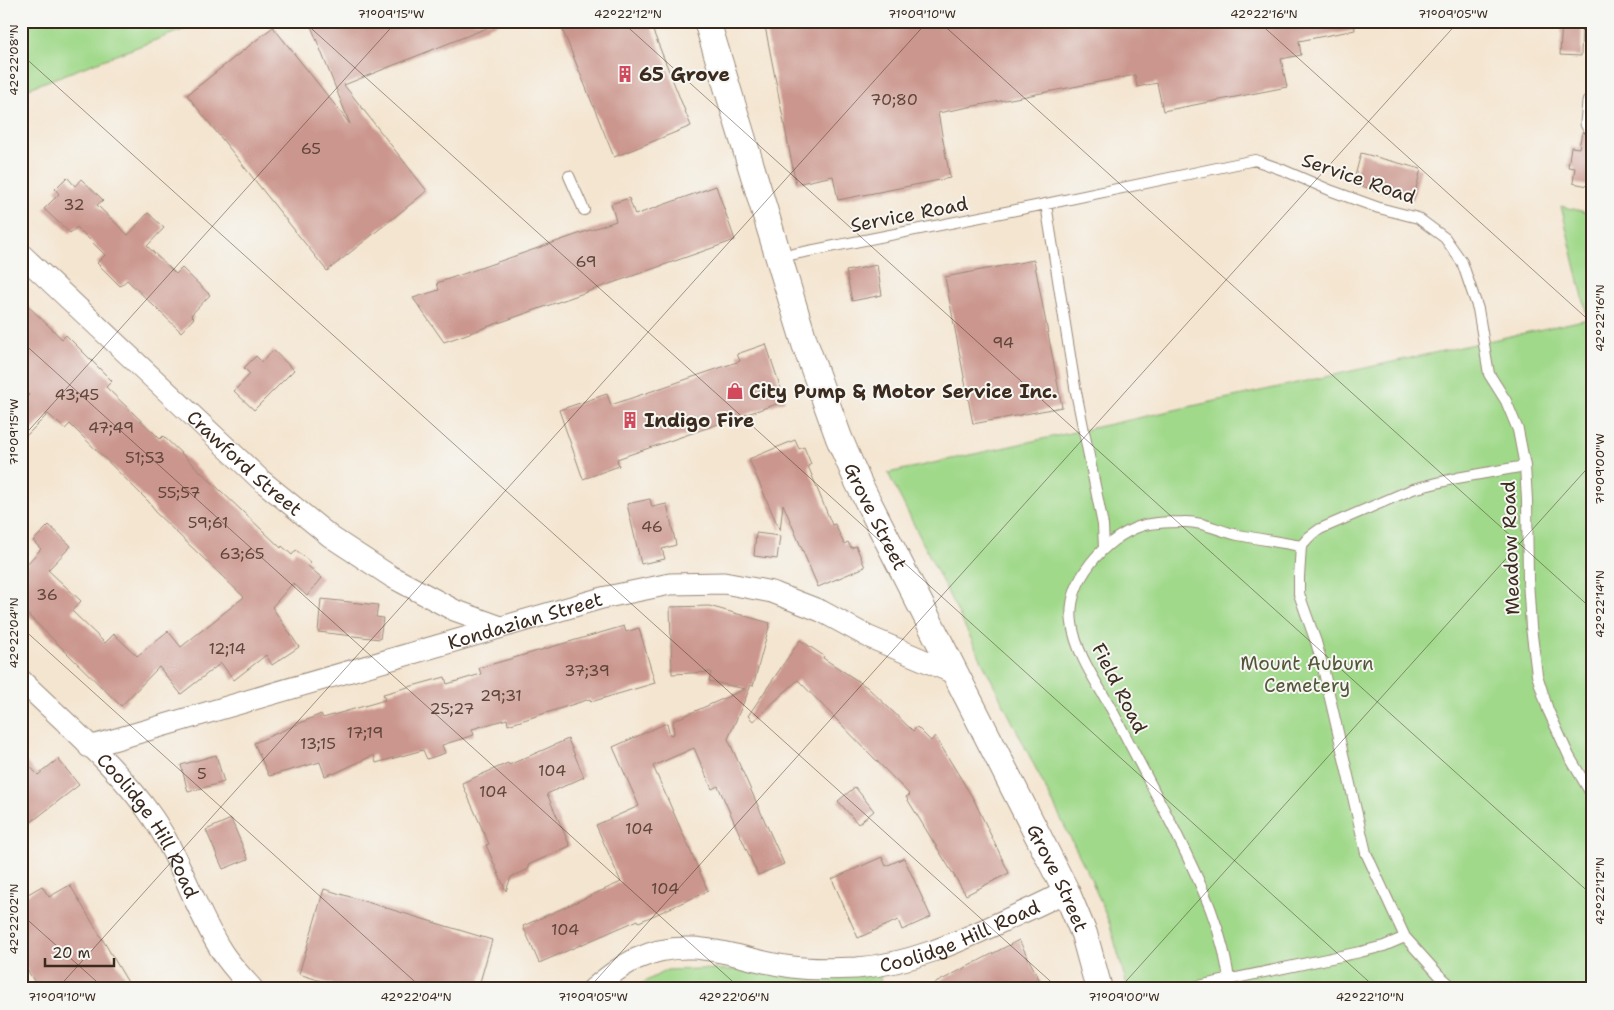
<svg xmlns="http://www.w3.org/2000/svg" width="1614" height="1010" font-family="'Shantell Sans',sans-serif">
<rect width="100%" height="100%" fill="#f6f6f2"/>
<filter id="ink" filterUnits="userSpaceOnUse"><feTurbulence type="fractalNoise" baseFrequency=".02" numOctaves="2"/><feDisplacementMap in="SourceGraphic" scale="10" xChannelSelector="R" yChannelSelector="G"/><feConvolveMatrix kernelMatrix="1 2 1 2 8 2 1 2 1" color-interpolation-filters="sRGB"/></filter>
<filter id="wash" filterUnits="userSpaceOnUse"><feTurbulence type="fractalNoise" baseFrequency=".0096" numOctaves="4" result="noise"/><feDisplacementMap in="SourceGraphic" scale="20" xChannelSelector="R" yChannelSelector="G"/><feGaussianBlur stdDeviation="1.12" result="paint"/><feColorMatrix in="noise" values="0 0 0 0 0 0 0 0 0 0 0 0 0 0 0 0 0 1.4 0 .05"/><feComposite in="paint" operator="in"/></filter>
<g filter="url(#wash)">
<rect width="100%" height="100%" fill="#f4e5d0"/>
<!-- green -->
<path fill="#a1d98b" stroke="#6e8254" d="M21,21H206L21,91Z
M1561,206L1593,214V989H1128L1110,925L1091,879L888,473L1588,319Z
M699,969L880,974L881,989H631L667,970Z"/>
<g id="blocks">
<!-- building -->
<path fill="#cb968d" d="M309,21L502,22L344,85L427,191L327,271L187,95L273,27L350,124Z
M559,21H649L691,126L614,157Z
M764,21H1354L1355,30L1299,41L1301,55L1281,59L1287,87L1163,111L1157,83L1137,87L1135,75L938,113L950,178L838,200L833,176L796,184Z
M1562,21H1582L1581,56L1560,55Z
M1582,132L1589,135H1593V187L1573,183L1575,168L1568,167L1571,147L1579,148Z
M1361,153L1421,169L1413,200L1353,184Z
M67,177L75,186L81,179L103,200L97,205L128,235L148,213L164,228L147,246L176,274L182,268L210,295L191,315L194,318L181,332L127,280L120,286L97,263L105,255L77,227L70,233L44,209L59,194L55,189Z
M716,186L735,240L444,342L413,298L439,290L437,283L616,221L611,204L629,198L635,215Z
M1034,260L1062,407L973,424L945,277Z
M877,265L882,295L852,301L846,271Z
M21,299L62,339L66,335L112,381L106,387L160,439L163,436L281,548L282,546L292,555L296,550L311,563L308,566L322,578L307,596L293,583L272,607L299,647L272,665L266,655L234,680L221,663L181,694L159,667L121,706L21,608V570L41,549L33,541L49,525L71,546L48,570L81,601L72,611L105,643L114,634L137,656L168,631L181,647L244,597L155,512L156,511L148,501L70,424L65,429L48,414L21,441V403L29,395L21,387Z
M766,344L785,401L617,459L619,466L583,479L559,410L607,394L611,405L740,361L737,354Z
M273,350L294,370L254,410L234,391L250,374L244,368L256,356L262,362Z
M795,440L799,449L804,447L811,464L808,466L832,525L835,524L844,544L848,542L851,548L856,546L865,567L818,587L783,504L780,531L749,459Z
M650,499L652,507L667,504L676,545L662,549L665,559L641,564L627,504Z
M756,533L780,536L777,559L754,556Z
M321,599L378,605L376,617L383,618L380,639L318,632Z
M709,606L770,623L753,686L751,685L728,739L784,864L758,875L718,786L712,789L694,748L653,766L708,891L639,922L638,920L539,963L523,926L621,882L596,825L639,806L613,747L667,723L670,735L674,734L673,721L745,689L709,681L711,672L672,674L670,607Z
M624,626L626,632L639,628L655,683L594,701L591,702L590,699L508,725L507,719L472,729L474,735L442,745L445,753L427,759L423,750L376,763L374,755L333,774L332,773L325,776L320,762L269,776L254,743L321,714L323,718L385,700L383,694L445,677L447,684L481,674L479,668Z
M800,640L824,656L823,658L867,687L913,731L917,727L931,741L935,736L974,800L1009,873L966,895L906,797L910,795L798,680L753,721L748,716Z
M568,739L584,777L547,794L570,846L528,865L529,869L511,877L506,891L486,845L489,844L462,783L508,763L509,765Z
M216,755L224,782L188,792L181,765Z
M21,757L38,775L58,759L79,785L21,830Z
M855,787L874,811L858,824L838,801Z
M231,819L248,859L223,869L206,830Z
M882,857L886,866L904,858L931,917L902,930L898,920L858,938L832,879Z
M70,885L132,989H39L21,960V898L42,886L49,897Z
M324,889L492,940L478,989H347L299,974Z
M1019,940L1044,989H924Z"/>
</g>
</g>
<g filter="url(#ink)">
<use href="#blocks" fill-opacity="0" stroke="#988877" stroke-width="1"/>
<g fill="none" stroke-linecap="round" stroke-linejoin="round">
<!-- service casing -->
<g stroke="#988877" stroke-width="12">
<path id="service" d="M569,176L584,210
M1046,204L1075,387L1103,525L1104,548
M779,257L1046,204L1255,160L1283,170L1332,191L1379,208L1418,218L1445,238L1462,262L1478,309L1489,374L1506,401L1518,430L1525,466L1527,500L1528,580L1531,627L1537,675L1548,710L1569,756L1593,797
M1184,989L1360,952L1384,946L1405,937
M1230,989C1225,931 1199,880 1174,829C1154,790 1133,751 1113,712C1098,684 1076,655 1072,623C1066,582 1104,538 1141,526C1154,522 1169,522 1183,522C1202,521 1219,531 1238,535C1259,539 1280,542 1301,546
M1455,989L1439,975L1405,937L1366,853L1323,668L1316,642L1299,594V577L1301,546L1309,537L1320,529L1413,489L1457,478L1525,466"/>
</g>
<!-- minor casing -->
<g stroke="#988877" stroke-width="23">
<g id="minor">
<path d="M1591,123L1593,103"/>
<path id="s1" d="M21,254L262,481L331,537L392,577L454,610L501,627"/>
<path id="s2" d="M21,680C65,723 119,768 153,818C180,858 194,906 219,947C228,963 241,976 253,989"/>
<path id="s3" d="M89,747L602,598L670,584L724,583L772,592L821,611L869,637L956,674"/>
<path id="s4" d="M593,989C606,978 621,966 636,959C692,933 737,960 792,967C814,970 836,969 857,968C909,964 954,944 1001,922C1023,912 1045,903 1066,891"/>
</g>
</g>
<!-- tertiary casing -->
<g stroke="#988877" stroke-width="28">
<g id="tertiary">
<path id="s5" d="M707,21L805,344L839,438L858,482L1066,891L1084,934L1099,989"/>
</g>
</g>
<!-- service -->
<use href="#service" stroke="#fff" stroke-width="10"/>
<!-- minor -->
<use href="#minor" stroke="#fff" stroke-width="21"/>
<!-- tertiary -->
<use href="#tertiary" stroke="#fff" stroke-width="26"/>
</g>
</g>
<!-- ticks -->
<path fill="none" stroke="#3b2a1e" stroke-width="1" stroke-opacity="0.45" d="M303,21L1377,989M621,21L1593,896M939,21L1593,610M1257,21L1593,324M1575,21L1593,37M21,54L1059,989M21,341L741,989M21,439L397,21M21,627L423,989M21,914L105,989M57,989L928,21M588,989L1459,21M1119,989L1593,462"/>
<!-- icons -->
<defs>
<g id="building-bare" transform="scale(1.35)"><path d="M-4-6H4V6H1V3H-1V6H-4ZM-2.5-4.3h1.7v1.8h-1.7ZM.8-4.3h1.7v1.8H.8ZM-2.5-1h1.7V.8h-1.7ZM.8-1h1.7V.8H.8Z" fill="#d1495b" stroke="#f6f6f2" stroke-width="2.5" paint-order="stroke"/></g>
<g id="shop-bare" transform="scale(1.35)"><path d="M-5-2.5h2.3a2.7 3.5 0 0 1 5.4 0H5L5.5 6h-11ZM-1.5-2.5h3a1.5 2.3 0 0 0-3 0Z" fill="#d1495b" stroke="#f6f6f2" stroke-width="2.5" paint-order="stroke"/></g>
</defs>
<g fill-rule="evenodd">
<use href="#building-bare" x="625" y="74"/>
<use href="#shop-bare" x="735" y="391"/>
<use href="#building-bare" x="630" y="420"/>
</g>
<g text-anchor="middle" stroke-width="4" stroke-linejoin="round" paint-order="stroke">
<!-- number labels -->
<g font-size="16" fill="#5f453a">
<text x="894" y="105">70;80</text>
<text x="311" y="154">65</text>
<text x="74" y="210">32</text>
<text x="586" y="267">69</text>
<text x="1003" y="348">94</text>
<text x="77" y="400">43;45</text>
<text x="111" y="433">47;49</text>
<text x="145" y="463">51;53</text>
<text x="179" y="498">55;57</text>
<text x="208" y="528">59;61</text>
<text x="652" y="532">46</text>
<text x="242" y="559">63;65</text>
<text x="47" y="600">36</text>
<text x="227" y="654">12;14</text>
<text x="587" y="676">37;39</text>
<text x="501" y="701">29;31</text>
<text x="452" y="714">25;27</text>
<text x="365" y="738">17;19</text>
<text x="318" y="749">13;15</text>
<text x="552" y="776">104</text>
<text x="202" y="779">5</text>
<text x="493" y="797">104</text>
<text x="639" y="834">104</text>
<text x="665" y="894">104</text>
<text x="565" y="935">104</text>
</g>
<!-- poi labels -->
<g font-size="19" font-weight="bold" fill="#3b2a1e" stroke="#f6f6f2" text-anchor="start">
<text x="639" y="81">65 Grove</text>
<text x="749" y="398">City Pump &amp; Motor Service Inc.</text>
<text x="644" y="427">Indigo Fire</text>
</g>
<!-- street labels -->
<g font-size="19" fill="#3b2a1e" stroke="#f6f6f2">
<text transform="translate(1359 178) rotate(19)" y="7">Service Road</text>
<text transform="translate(909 214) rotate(-11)" y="7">Service Road</text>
<text dy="7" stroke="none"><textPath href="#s1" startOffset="306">Crawford Street</textPath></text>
<text dy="7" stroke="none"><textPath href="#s5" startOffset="524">Grove Street</textPath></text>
<text transform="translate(1510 548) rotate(-92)" y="7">Meadow Road</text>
<text dy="7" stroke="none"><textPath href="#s3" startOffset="454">Kondazian Street</textPath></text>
<text transform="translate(1120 688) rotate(63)" y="7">Field Road</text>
<text dy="7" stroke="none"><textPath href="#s2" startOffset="195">Coolidge Hill Road</textPath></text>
<text dy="7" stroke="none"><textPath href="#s5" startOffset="929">Grove Street</textPath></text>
<text dy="7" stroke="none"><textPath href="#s4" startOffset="385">Coolidge Hill Road</textPath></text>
</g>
<!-- park labels -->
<g font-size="19" fill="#545639" stroke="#f6f6f2">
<text x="1307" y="670">Mount Auburn<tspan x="1307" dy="22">Cemetery</tspan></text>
</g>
</g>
<!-- margin -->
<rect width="1614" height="1010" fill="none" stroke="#f6f6f2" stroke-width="55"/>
<!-- scale -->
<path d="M45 958v8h69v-8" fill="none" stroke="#3b2a1e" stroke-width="2.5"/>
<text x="52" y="958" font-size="15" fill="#3b2a1e" stroke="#f6f6f2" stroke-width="4" paint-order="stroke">20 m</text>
<rect x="28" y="28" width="1558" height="954" fill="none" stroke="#3b2a1e" stroke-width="2"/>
<g font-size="12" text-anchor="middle" fill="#3b2a1e">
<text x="391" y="18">71°09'15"W</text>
<text x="628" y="18">42°22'12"N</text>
<text x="922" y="18">71°09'10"W</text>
<text x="1264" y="18">42°22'16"N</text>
<text x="1453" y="18">71°09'05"W</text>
<text transform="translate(14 60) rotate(-90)" y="4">42°22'08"N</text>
<text transform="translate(1600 318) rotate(-90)" y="4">42°22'16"N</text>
<text transform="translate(14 432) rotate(-90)" y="4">71°09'15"W</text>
<text transform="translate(1600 469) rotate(-90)" y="4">71°09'00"W</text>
<text transform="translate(1600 604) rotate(-90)" y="4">42°22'14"N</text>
<text transform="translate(14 633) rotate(-90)" y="4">42°22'04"N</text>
<text transform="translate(1600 891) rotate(-90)" y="4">42°22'12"N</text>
<text transform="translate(14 919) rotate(-90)" y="4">42°22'02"N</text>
<text x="62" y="1001">71°09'10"W</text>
<text x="416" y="1001">42°22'04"N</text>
<text x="593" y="1001">71°09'05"W</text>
<text x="734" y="1001">42°22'06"N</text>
<text x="1124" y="1001">71°09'00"W</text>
<text x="1370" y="1001">42°22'10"N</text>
</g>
</svg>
